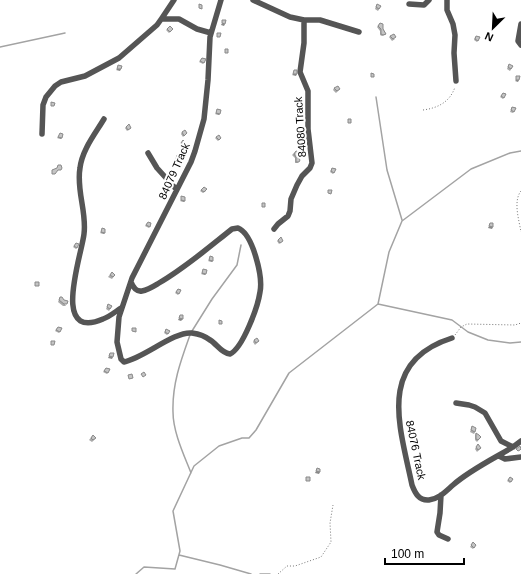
<svg xmlns="http://www.w3.org/2000/svg" width="521" height="574" font-family="Helvetica,sans-serif">
<rect width="100%" height="100%" fill="#fff"/>
<g fill="none" stroke-linecap="round" stroke-linejoin="round">
<!-- stream -->
<path stroke="#a3a3a3" stroke-width="1.5" d="M0,47L65,33
M376,97L387,170L402,220
M378,304L389,252L402,221L471,169L510,153L521,151
M192,331L212,299L237,265L241,245
M190,335C181,360 172,384 173,412C173,432 184,455 191,473
M179,555L220,565L251,574
M136,574L144,567L175,569L180,551L173,511L194,466L219,446L242,438H249L256,430L289,373L378,304L452,320L468,332L488,340L510,343L521,342
M260,574H270"/>
<!-- path -->
<path stroke="#777" stroke-width="1" stroke-dasharray="1 2" stroke-linecap="butt" d="M423,110C438,108 450,102 455,87
M521,191C513,201 519,220 521,232
M455,335L461,327L467,324L515,325L521,323
M278,574L287,566H295L321,557L331,542L330,523L333,505"/>
<!-- minor -->
<path stroke="#555" stroke-width="5.5" d="M174,0L162,18L163,19H179L197,29L211,33
M253,0L290,17L304,20V43L300,72L308,91V129L312,163L310,168L302,176L297,185L291,199L290,211L288,216L278,224L274,229
M447,0V10L453,24L455,35L454,53L456,81
M409,4L424,5L429,0
M304,20H320L359,32
M521,24L518,41L521,45
M104,119C95,134 82,150 80,168C76,190 87,212 84,234C82,254 50,342 103,319C109,317 115,312 121,308
M42,134L43,105L46,97L55,86L61,82L85,76L119,58L157,25L162,18
M148,153L157,168L176,189
M131,282C133,287 136,292 142,291C148,290 154,286 159,283C185,268 208,248 232,229L238,228C253,234 263,277 260,292C258,306 243,348 230,354C221,353 217,344 210,340C205,336 199,334 192,333C174,331 144,358 124,362L121,359L117,342L119,317L132,278L191,162L195,151L204,119L208,80L210,37L221,0
M452,338C376,362 400,427 412,485C415,493 419,501 429,500C439,499 446,491 453,485C470,470 493,459 513,447L521,441
M456,403L469,405L475,407L485,413L501,441L513,447
M499,456L505,459L521,457
M441,495L440,513L437,532L439,535L448,539"/>
</g>
<!-- wall -->
<path fill="#a9a9a9" d="M376,6H381L378,11L375,9Z
M380,23L386,34L385,35L382,36L380,35V31L377,27Z
M167,29L172,30L169,33L166,30Z
M390,36L395,39L392,41L389,37Z
M475,37H480L477,42L474,40Z
M202,58L206,59L203,64L199,62Z
M508,66H513L510,71L507,69Z
M334,88L340,89L336,93L333,90Z
M503,93L506,94L503,99L500,97Z
M512,107L516,108L513,113L510,112Z
M126,127L131,128L127,131L125,128Z
M182,132L187,133L183,137L181,134Z
M216,137L221,138L218,141L215,138Z
M181,143H186L182,148L180,145Z
M296,151L298,163H295V158L292,155Z
M332,168L336,169L333,174L330,172Z
M204,187L206,191L203,193L200,191Z
M147,223H151L149,228L145,226Z
M278,240L282,242L279,244L277,241Z
M76,243L77,248L76,249L73,247Z
M112,272L115,275L112,279L108,277Z
M178,289L181,290L178,295L175,293Z
M60,297L66,306H63L58,302Z
M108,304L112,306L109,311L106,309Z
M57,328H62L59,333L55,331Z
M166,329L170,331L167,335L164,333Z
M254,340L259,341L255,345L253,342Z
M106,368L110,369L107,374L103,372Z
M472,426L475,432L474,434L470,432Z
M476,433L481,437L477,442L475,440V435Z
M93,435L95,439L92,442L89,440Z
M478,444L481,448L477,452L475,449Z
M510,477L513,479L510,483L507,481Z
M473,542L476,545L473,549L470,547Z"/>
<!-- shaded-wall -->
<path fill="#898989" d="M222,23L225,24L224,26L221,25Z
M117,69H121L120,71L116,70Z
M293,74H297L296,76L292,75Z
M516,80H519L518,82L515,81Z
M216,113L220,114L219,115L215,114Z
M58,137L62,138L61,139L57,138Z
M176,159L180,160L179,161L175,160Z
M181,200L185,201L184,202L180,201Z
M489,226L493,227L492,229L488,228Z
M101,232L105,233L104,234L100,233Z
M209,260L213,261L212,262L208,261Z
M202,273L206,274L205,275L201,274Z
M179,318L183,319L181,321L178,320Z
M109,356L113,357L112,359L108,358Z
M316,471L320,472L319,474L315,473Z"/>
<!-- building -->
<path fill="#c4c4c4" stroke="#898989" d="M199,4L202,5V9L199,8Z
M377,4L381,6L379,9L376,7Z
M222,20H226L225,24L222,23Z
M380,23L383,24V29L386,34L383,35L381,34V29L378,26Z
M170,26L173,29L170,32L167,29Z
M217,33H221L220,37H217Z
M394,34L396,37L393,39L390,36Z
M476,36L480,37L478,41L475,39Z
M225,49H228V53H225Z
M202,58L206,59L204,63L200,61Z
M509,64L513,66L511,69L508,67Z
M118,65L122,66L121,69H117Z
M294,70H297V74H293Z
M371,73L374,74V77H371Z
M516,76H520L519,80H516Z
M338,86L340,89L337,91L334,88Z
M503,93L506,94L504,98L501,96Z
M51,102L55,103L54,106H51Z
M512,107L516,108L514,112L511,110Z
M217,109L221,110L220,114L216,113Z
M348,119H351V123H348Z
M129,124L131,128L128,130L126,127Z
M185,130L187,133L184,136L182,132Z
M60,133L63,134L62,138L58,137Z
M219,135L221,138L219,140L216,137Z
M183,140L186,143L183,146L181,143Z
M296,151L299,152L298,157L300,160L299,162H296V157L294,154Z
M177,155L180,156V160L176,159Z
M58,165H61L62,168L61,170H58L55,174H52V170L57,168Z
M332,168L336,169L334,173L331,171Z
M204,187L207,189L204,192L201,190Z
M328,190H332L331,194L328,193Z
M181,196L185,197V201L181,200Z
M262,203H265V207H262Z
M148,222L151,223L150,227L146,225Z
M490,223H493V227L489,226Z
M102,228L105,229V233L101,232Z
M281,237L283,241L280,243L278,240Z
M76,243L79,244L77,248L74,246Z
M210,256L213,257V261L209,260Z
M203,269L207,270L206,274L202,273Z
M112,272L115,275L113,277L110,275Z
M35,282H39V286H35Z
M178,289L181,290L179,294L176,292Z
M60,297H62L64,300L68,301L67,304H64L59,300Z
M108,304L112,306L110,309L107,307Z
M180,315H183V319L179,318Z
M219,320L222,321V324H219Z
M58,327L62,328L60,332L56,330Z
M132,328H136V332L132,331Z
M166,329L170,331L168,334L165,332Z
M257,338L259,341L256,343L254,340Z
M51,341H55L54,345H51Z
M110,353H114L113,357L109,356Z
M106,368L110,369L108,373L104,371Z
M144,372L146,375L143,377L141,374Z
M132,374L133,378L129,379L128,375Z
M472,426L476,428L475,432L471,430Z
M476,433L479,435L481,437L478,440L476,439Z
M93,435L96,438L93,440L91,438Z
M478,444L481,448L478,450L476,447Z
M520,446L521,449L520,450L518,451L516,449Z
M317,468L320,469V472L316,471Z
M306,477H310V481H306Z
M510,477L513,479L511,482L508,480Z
M473,542L476,545L474,548L471,545Z"/>
<g text-anchor="middle" stroke-width="4" stroke-linejoin="round" paint-order="stroke">
<!-- street labels -->
<g font-size="11" fill="#000" stroke="#fff">
<text transform="translate(300 127) rotate(-94)" y="4">84080 Track</text>
<text transform="translate(174 171) rotate(-66)" y="4">84079 Track</text>
<text transform="translate(416 450) rotate(78)" y="4">84076 Track</text>
</g>
</g>
<!-- north arrow -->
<g transform="translate(493 28) rotate(204)" stroke="#ffffff" stroke-width="3" paint-order="stroke">
<path d="M0-3L7 15L0 10L-7 15Z" fill="#000000"/>
<text y="-6" font-size="11" font-weight="bold" text-anchor="middle" fill="#000000">N</text>
</g>
<!-- scale -->
<path d="M385 558v6h79v-6" fill="none" stroke="#000000" stroke-width="2"/>
<text x="391" y="558" font-size="12" fill="#000000" stroke="#ffffff" stroke-width="3" paint-order="stroke">100 m</text>
</svg>
